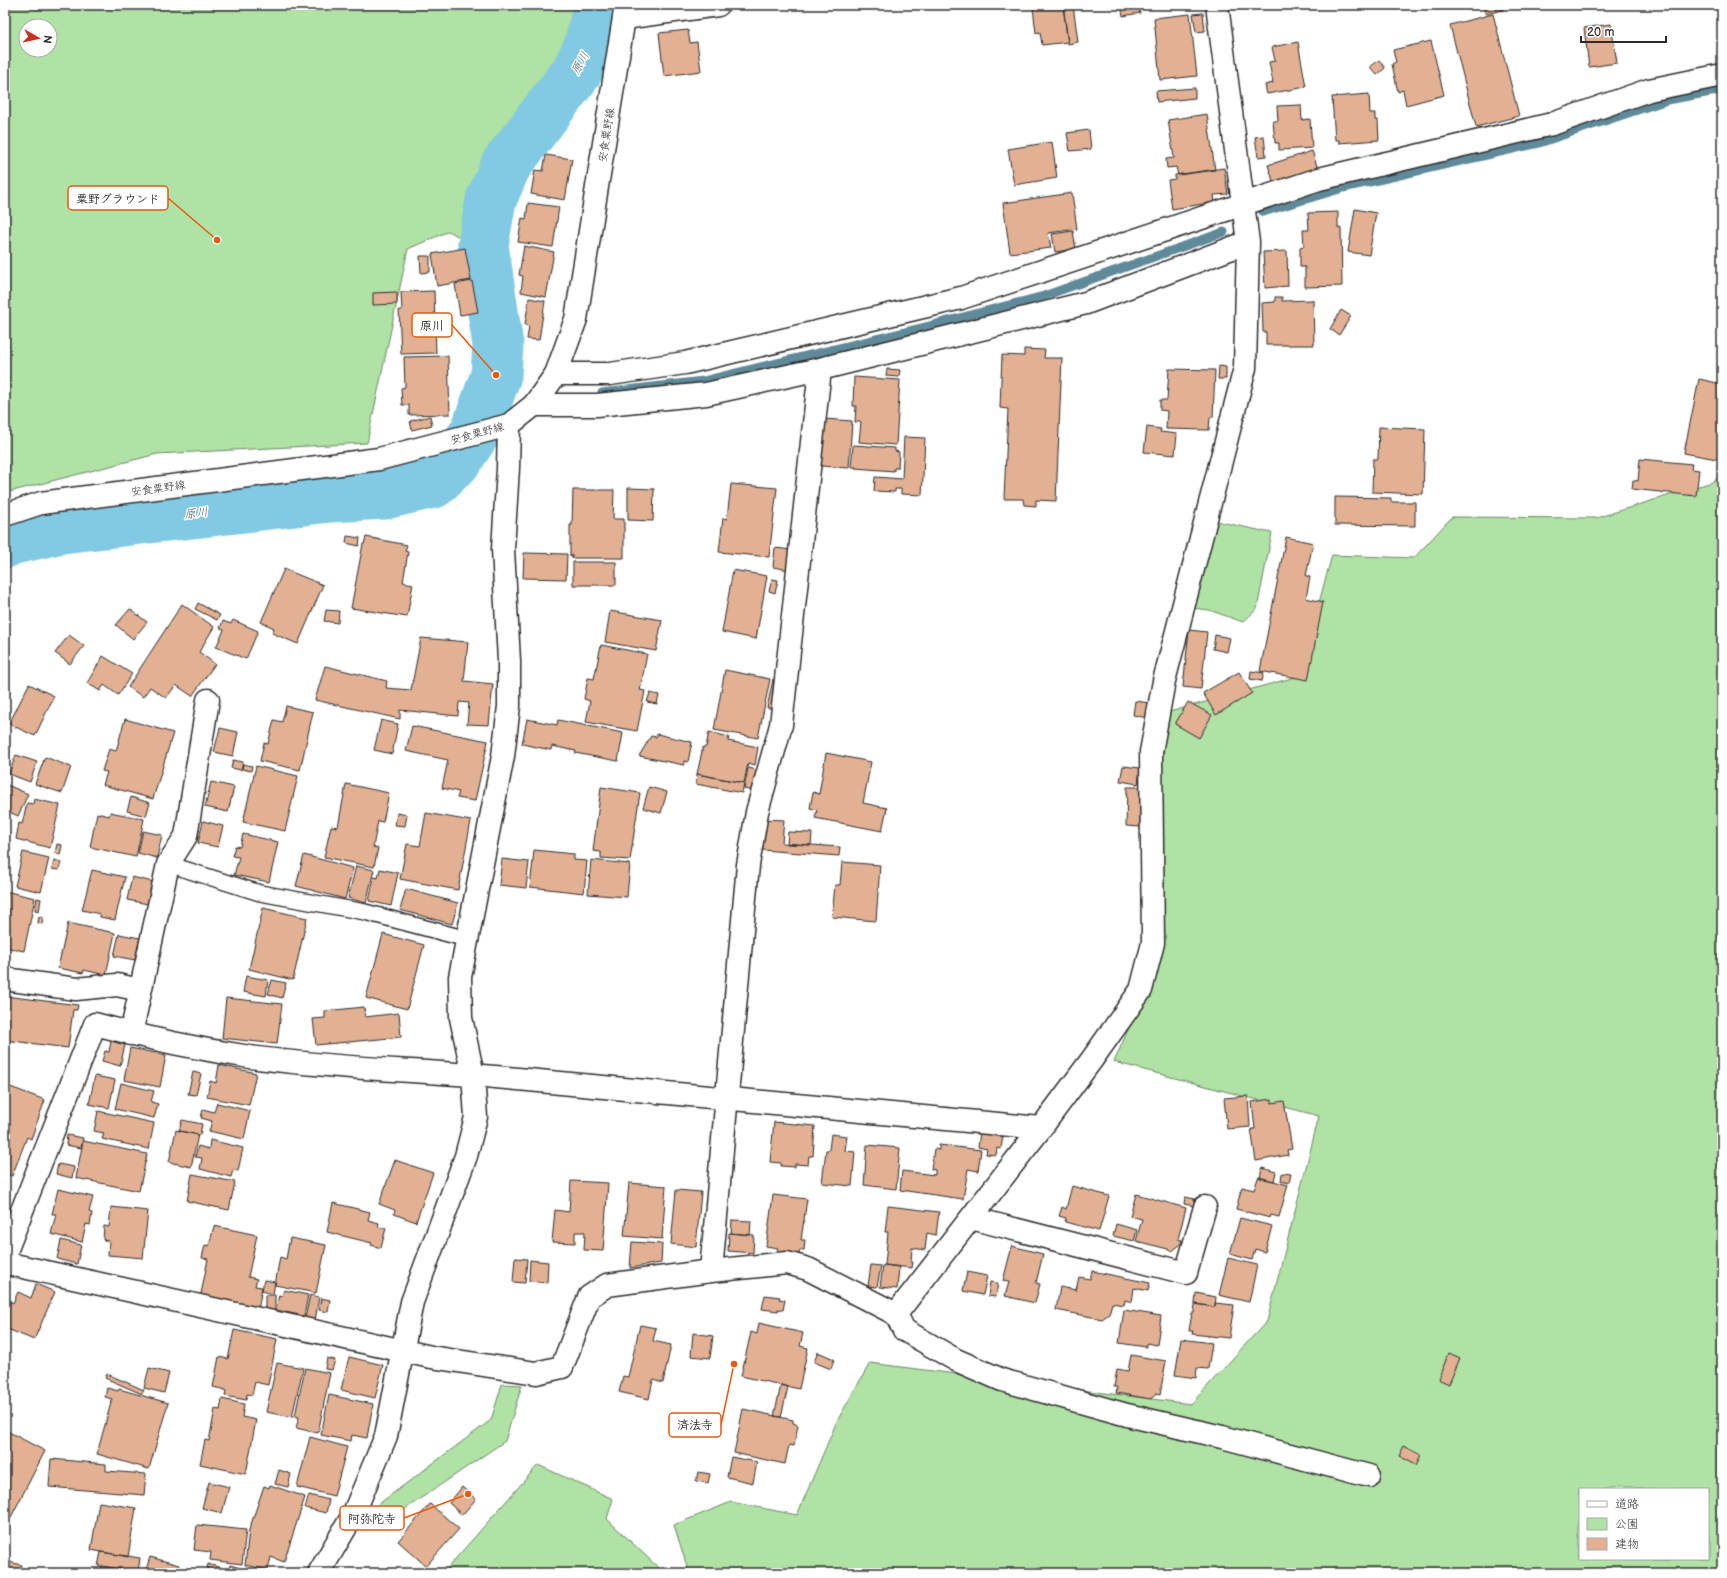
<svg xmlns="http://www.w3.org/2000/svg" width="1727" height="1578" font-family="'Balsamiq Sans','Klee One',sans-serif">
<rect width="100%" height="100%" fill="#fff"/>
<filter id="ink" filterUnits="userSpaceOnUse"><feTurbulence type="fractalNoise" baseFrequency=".025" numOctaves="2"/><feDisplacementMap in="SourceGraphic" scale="8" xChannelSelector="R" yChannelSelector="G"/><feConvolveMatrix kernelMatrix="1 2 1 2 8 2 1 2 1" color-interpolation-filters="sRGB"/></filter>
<g filter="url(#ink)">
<!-- green -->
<path fill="#afe2a4" stroke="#6d8668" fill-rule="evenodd" d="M5,5H607L605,25L573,90L487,201L488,237L464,240L449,231L408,249L367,443L157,454L5,493ZM26,26H50V50H26Z
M1722,474V1573H689L674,1525L731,1502L797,1515L837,1421L870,1363L1191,1404L1267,1321L1319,1116L1114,1062L1154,970L1162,714L1299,676L1332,555L1414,558L1452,517L1596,518L1712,482ZM1580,1489H1708V1559H1580Z
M1202,518L1272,533L1257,609L1243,622L1209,610L1191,608Z
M502,1384L522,1385L505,1441L386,1522L376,1506L491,1420Z
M538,1465L613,1499L607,1519L664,1573H443Z"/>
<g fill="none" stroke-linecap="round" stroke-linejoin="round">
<!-- stream -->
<path stroke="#5f8a99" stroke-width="9" d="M1263,212L1343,188L1539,143L1667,100L1722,90
M602,393L703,381L925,327L1044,296L1224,232"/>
<!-- river -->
<path stroke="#82c9e3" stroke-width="51" d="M5,543L10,540L62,528L330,497L385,494L433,483L457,460L476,431L496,375L498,345L483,245L491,200L506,165L576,73L589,47L599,5"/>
</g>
<!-- building -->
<path fill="#e2b194" stroke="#2b2b2b" d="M1048,5H1063L1068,42L1042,45L1040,32L1036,33L1033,8Z
M1073,5L1078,42L1068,44L1063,6Z
M1121,5H1138L1140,13L1123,16Z
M1161,5H1178L1161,7Z
M1487,5H1502L1503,10L1486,14L1483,6Z
M1203,13L1205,31L1196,32L1193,14Z
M1190,14L1197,76L1160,80L1154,18Z
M1493,14L1519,116L1476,127L1450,25Z
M1611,24L1617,63L1589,67L1584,28Z
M688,30L690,43L697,42L701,71L664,76L659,33Z
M1431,41L1444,95L1406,105L1403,90L1398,92L1392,64L1396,62L1393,50Z
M1298,42L1306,87L1267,94L1265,85L1273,83L1269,62L1275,61L1272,47Z
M1379,60L1385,68L1377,75L1370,67Z
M1195,88V98L1157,102L1156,91Z
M1369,94L1370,113H1375V120H1378L1379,140L1339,143V140H1335L1332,97Z
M1301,105L1302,120L1310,119L1312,148L1279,150V143H1275L1273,121H1278L1277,106Z
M1207,114L1215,170L1178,175L1176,167L1167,168L1166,159L1174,158L1168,120Z
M1089,130L1091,149L1070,151L1067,133Z
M1264,136L1266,156L1258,157L1255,137Z
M1052,142L1057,178L1014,185L1008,149Z
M1312,151L1318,169L1274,184L1268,165Z
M546,155L572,159L565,200L531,194L535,170L543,171Z
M1224,168L1228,194L1214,195L1215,202L1172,209L1168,180L1175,179V175Z
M1072,193L1077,229L1048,233L1051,248L1010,253L1003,203Z
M528,203L559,207L553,247L518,242L522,218L526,219Z
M1355,209L1376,213L1369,255L1348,252Z
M1338,212V228H1341L1342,286L1305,287V267H1300V247L1304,246L1303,230H1309L1308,213Z
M1073,231L1076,249L1055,252L1052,234Z
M524,246L554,252L546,297L521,292L523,276L519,275Z
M465,248L471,280L437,286L432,254Z
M1287,251L1288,286L1265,288L1263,252Z
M420,256H430V272L421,273Z
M472,281L478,312L460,315L455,284Z
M434,291L436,353L401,354L399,310H402L401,292Z
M397,292V304L373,305V293Z
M1275,297H1282V301L1313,300L1314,345H1266V332H1263L1262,303L1275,302Z
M529,298L545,301L539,340L527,339L529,326L525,325Z
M1341,310L1351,316L1339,335L1330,329Z
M1024,349L1045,350L1044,358H1062L1056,501L1036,500V506L1024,505L1023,499H1004L1008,409L1000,408L1002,355L1024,356Z
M448,356L450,414L409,415V405H402L401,388L405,387L404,357Z
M1219,366L1226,367V379H1218Z
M887,369L900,370L899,377L886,376Z
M1169,369L1215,370L1213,417H1210L1209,430L1166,429L1167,411L1160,410V400H1167Z
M854,377L900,380L896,445L859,442L861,422H855L856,406H853Z
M1699,379L1722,384V460L1684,453Z
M430,416L432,425L412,430L410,421Z
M824,419L852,421L849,468L821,466Z
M1147,427L1161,429L1160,432L1177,434L1175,455L1144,452Z
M1379,427L1425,429L1423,494L1372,492L1373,459H1378Z
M904,437L925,438L922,495L901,494V489H895V492L874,491L875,477L902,479Z
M853,445L895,448V451L899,452L898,468H894V471L855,468L856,467H851Z
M1640,459L1692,464L1691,469L1699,470L1696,496L1632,489L1633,480L1638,481Z
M731,484L777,488L769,557L719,552L723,518L727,519Z
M628,488L654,489L653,521L628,520Z
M573,490H614L613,519H624V558H572V555L570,556V525H572Z
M1335,497L1391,498V502H1415V526L1335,525Z
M347,536L360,538L359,546L346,543Z
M366,537L407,545L405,551L408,552L403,582L413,584L407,617L351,608L363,544H364Z
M1286,537L1313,543L1306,576L1310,577L1306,598L1323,602L1308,680L1260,671Z
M775,548L792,550L789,570L773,567Z
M524,553L567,554L566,579L523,578Z
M573,562H616V585H573Z
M284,569L323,585L298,644L272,633L274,628L261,622Z
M733,570L767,576L756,639L722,632Z
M772,579L778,580L775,593L769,591Z
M198,603L220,615L217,620L195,609Z
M182,604L214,627L199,652L215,664L192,696L176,685L166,698L150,687L143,697L128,687Z
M130,609L147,622L133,639L116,625Z
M326,610L339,611L338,623L324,621Z
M610,611L662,620L656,651L605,642Z
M233,620L258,631L246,659L216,647L224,630L220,628L223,621L231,624Z
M1189,630L1207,632L1201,689L1183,687Z
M69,635L84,646L70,664L55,653Z
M1215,635L1230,638L1227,652L1213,649Z
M421,638L468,642L464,681L493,684L489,725L467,724L469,703L459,702L458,716L400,710V719L315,700L325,666L387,681L386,688L411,690Z
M601,645L647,654L640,690L645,691L637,731L586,722L590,701L584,699L588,678L594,679Z
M103,656L132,674L118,695L104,685L100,691L87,683Z
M725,670L770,679L758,738L714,730Z
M1251,671L1264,673L1262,681L1250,679Z
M1239,672L1252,693L1216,715L1203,693Z
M773,679L779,681L773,708H767Z
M29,684L54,696L35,736L9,724Z
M650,693L659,695L657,704L647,702Z
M1135,701L1150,703L1147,718L1133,715Z
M1188,702L1212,715L1199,738L1175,724Z
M286,706L313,712L300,770L260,761L264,743L268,744L274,720L282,722Z
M125,719L173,733L153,799L103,785L107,772L102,771L109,749L116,751Z
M527,719L557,725L558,720L623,733L618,761L575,753L576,751L552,746L551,750L522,744Z
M381,720L398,724L392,754L374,750Z
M412,726L488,741L475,801L457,798L459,792L442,788L448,760L406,751Z
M220,728L238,732L233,756L214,752Z
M709,732L729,737L728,741L758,747L755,765L748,763L744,783L697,774L703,747H706Z
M657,734L692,742L688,762L684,761V765L639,756L651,736L656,737Z
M826,753L871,762L863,803L887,808L882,831L815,818L817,810L810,808L813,792L819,794Z
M16,755L37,762L30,782L9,774Z
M45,757L71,767L62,793L35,784Z
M233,760L243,762L241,770L231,768Z
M243,764L252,766L251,771L242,769Z
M256,766L298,776L285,831L243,822Z
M1123,766L1140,768L1138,784L1120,781Z
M748,768L758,770L753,791L744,789Z
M697,774L744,783L742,793L696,784Z
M211,782L234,787L228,812L205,807Z
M5,784L28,794L18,816L5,810Z
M346,784L389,793L383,822L378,821L373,847L378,848L374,867L324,857L331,826L338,827Z
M601,787L640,793L630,860L601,858V852L593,851Z
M649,787L667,792L661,813L643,808Z
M1127,787H1142L1140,827L1126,826Z
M131,797L150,803L146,816L127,811Z
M34,799L60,805L50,848L16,839L19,823L22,824L27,803L33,804Z
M110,812L144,819L136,857L90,847L97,813L109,816Z
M397,813L407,815L405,826L395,825Z
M426,813L471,821L458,890L400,879L407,844L420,846Z
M764,819L784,820L782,843L840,847L839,856L762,850Z
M203,821L223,826L218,847L198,843Z
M143,831L162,835L157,858L138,853Z
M788,832L812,833L811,845L787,844Z
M243,834L278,842L269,882L234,875L239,857L232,856L235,846L240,847Z
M57,844L62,845L60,855L55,853Z
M534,850L574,854V860L587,861L584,893L530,887Z
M23,852L49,858L41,892L15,886Z
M304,855L353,868L345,899L296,886Z
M502,859L529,862L526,888L499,885Z
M54,860L61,862L59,870L52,869Z
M591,860L630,864L627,897L588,894Z
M842,862L880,865L876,921L832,917L835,885H840Z
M356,866L374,870L366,903L348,898Z
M380,869L398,873L391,906L369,901L374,877L378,878Z
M92,870L125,877L115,920L100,917V914L82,910Z
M132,877L153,882L148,904L127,900Z
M406,889L458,903L452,924L400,910Z
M5,891L35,898L24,951L5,947Z
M37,898L41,899L39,911L35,910Z
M263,908L307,918L293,980L249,969Z
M39,917H43L42,924L38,923Z
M68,923L115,933L106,975L84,970L83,973L58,968Z
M119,934L140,938L135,960L114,956Z
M383,934L424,945L407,1009L366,998Z
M246,976L268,980L266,996L243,992Z
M272,980L286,983L282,998L268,994Z
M5,996L78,1005L77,1010H73L68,1048L5,1040Z
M226,998L282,1004L277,1044L222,1038Z
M364,1007L365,1017L399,1013L401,1037L316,1045L313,1019L325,1018V1011Z
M111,1041L125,1045L120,1066L102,1061L105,1051L109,1052Z
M130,1048L166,1055L160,1087L124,1080Z
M219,1065L256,1073L249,1105L207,1097L210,1081L216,1083Z
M193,1072L201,1074L196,1095L188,1094Z
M95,1076L115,1080L109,1108L89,1104Z
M121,1083L154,1091L151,1102L158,1104L154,1118L115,1109Z
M5,1085L45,1100L31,1139L27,1137L12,1176L5,1173Z
M1248,1096L1250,1127L1227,1129L1224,1098Z
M1272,1099V1103L1284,1101L1292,1149L1287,1150L1288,1155L1256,1161L1251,1129H1255L1252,1102Z
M217,1103L250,1111L244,1139L209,1131L212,1121L201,1118L203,1109L214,1112Z
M98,1111L154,1123L149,1149L102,1139L104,1133L94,1131Z
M182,1120L202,1124L200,1135L179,1131Z
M774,1122L815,1126L813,1156H809L808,1165L795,1164V1167L781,1166V1163L770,1162Z
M176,1130L198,1135L191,1167L169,1162Z
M980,1132L1003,1136L1001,1149L997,1148L996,1155L986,1154L987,1149L978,1147Z
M831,1134L847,1136L845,1151L855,1152L852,1186L822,1183L826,1150H829Z
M67,1135L83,1138L81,1148L66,1145Z
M210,1140L243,1148L238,1171L233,1170L231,1177L200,1169L202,1158L195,1157L198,1146L209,1149Z
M83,1141L147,1154L139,1191L76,1178Z
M867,1145L900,1148L896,1189L864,1185Z
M939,1145L981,1150L978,1171L968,1169L963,1199L900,1190L902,1171L935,1175V1170L931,1169L934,1149L939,1150Z
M395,1160L433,1173L416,1222L394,1214L395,1210L379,1204Z
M58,1164L74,1167L72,1178L56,1174Z
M1262,1168L1276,1172L1274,1181L1260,1178Z
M1282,1173L1291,1174L1289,1183L1281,1181Z
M192,1174L235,1182L229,1210L187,1201Z
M1258,1178L1259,1177L1288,1185L1279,1217L1271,1215L1270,1218L1236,1209L1242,1187L1254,1190Z
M571,1181L608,1183L603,1251L584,1250L585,1232H575V1243L552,1242L555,1210L569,1212Z
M629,1183L666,1186L662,1239L624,1236Z
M1072,1186L1109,1196L1099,1231L1065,1222L1066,1218L1059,1216L1062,1207L1066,1209Z
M58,1189L93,1197L89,1212L92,1213L90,1225L86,1224L82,1242L51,1234L56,1214H52Z
M676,1190L701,1192L696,1247L671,1244Z
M1136,1194L1186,1208L1178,1239L1182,1240L1180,1245L1172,1251L1168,1250V1249L1136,1241L1142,1219L1130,1216Z
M773,1195L807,1199L801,1240H805L804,1250H800L799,1254L777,1251L778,1248L766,1246Z
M1185,1197L1195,1199L1194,1206L1184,1204Z
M333,1203L370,1212L368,1220L379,1223L378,1227L386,1228L381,1248L371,1245L372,1243L327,1232Z
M888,1206L939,1212L936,1235L927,1233L925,1250L912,1248L911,1262H913L912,1268L885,1265L888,1232H885Z
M111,1207L148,1211L143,1258L108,1255L109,1241L103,1240L104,1226L109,1227Z
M1240,1218L1272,1226L1265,1252L1255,1249L1252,1260L1230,1254Z
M732,1220L751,1221L750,1235L731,1233Z
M1116,1224L1137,1230L1134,1241L1113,1236Z
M214,1226L257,1235L248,1277L257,1279L255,1286L262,1287L258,1311L200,1299L208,1259L202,1258L205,1245L209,1246Z
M729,1233L754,1235L753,1253L728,1251Z
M290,1238L326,1245L316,1293L275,1285L280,1257L286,1259Z
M61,1240L81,1245L77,1264L57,1259Z
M632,1242L662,1244L661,1263L630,1268Z
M1012,1246L1043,1254L1036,1283L1040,1284L1035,1303L1005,1296L1009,1282L1003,1281Z
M515,1258L527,1259L525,1283L513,1282Z
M1228,1258L1257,1265L1249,1302L1219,1295Z
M530,1260L548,1262L547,1283L529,1281Z
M871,1265L881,1266L877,1287L868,1286Z
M883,1265L899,1267L897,1289L880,1287Z
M1092,1271L1150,1283L1148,1291L1134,1288L1132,1302L1125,1300L1124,1305L1112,1303L1109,1314L1102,1319L1056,1310L1060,1287L1076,1290L1079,1277L1090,1279Z
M967,1272L987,1276L983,1295L963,1291Z
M264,1280L275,1282L273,1294L262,1291Z
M990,1282L998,1283L996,1297L988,1296Z
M36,1284L55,1292L34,1340L5,1328L7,1320L5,1319V1308L8,1300L13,1303L18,1292L31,1298Z
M284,1290L308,1295L304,1316L276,1310L279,1295L282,1296Z
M1196,1293L1216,1297L1215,1307L1195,1304Z
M265,1295H275V1311H265Z
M310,1295L319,1297L315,1321L305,1319Z
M765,1295L780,1297L779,1299L785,1300L783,1310L778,1309V1311L762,1309Z
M321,1298L330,1300L328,1312L319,1310Z
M1215,1303L1234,1305L1229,1338L1192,1334L1193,1331H1189L1192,1313H1194L1195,1304L1215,1307Z
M1124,1310L1161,1316L1157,1345L1147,1343L1146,1347L1119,1343Z
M759,1323L803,1333L800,1346L808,1348L799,1389L741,1376L751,1332L757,1334Z
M640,1325L656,1328L653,1341L671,1345L663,1383L653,1380L649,1399L619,1392L623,1376L628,1377Z
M234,1330L277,1339L268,1385L255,1382L252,1395L247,1394L246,1400L225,1396L226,1390L213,1387L219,1357L228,1359Z
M693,1333L713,1336L710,1358L691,1356Z
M1181,1339L1212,1343L1208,1369L1197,1368L1196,1378L1175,1375Z
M818,1352L834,1359L831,1369L814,1362Z
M1449,1353L1460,1358L1449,1384L1438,1379Z
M1131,1355L1166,1361L1160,1394L1156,1393L1151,1399L1116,1393L1117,1387H1114L1117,1369L1128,1371Z
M349,1357L383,1365L375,1398L341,1390Z
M327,1358L335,1360L332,1370L325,1369Z
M277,1363L303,1368L292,1417L266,1412Z
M149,1368L169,1373L164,1393L144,1388Z
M305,1368L330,1373L318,1433L296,1428L299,1417L295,1416Z
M107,1374L144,1390L142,1394L105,1378Z
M781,1385L788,1387L781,1417L774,1416Z
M107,1388L118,1391L119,1389L168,1403L149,1469L97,1454L112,1399L105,1397Z
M329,1395L373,1404L367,1438L352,1435L351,1441L321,1435Z
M222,1399L244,1404L242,1417L256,1420L246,1474L200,1464L205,1440L209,1441L215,1409L220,1410Z
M743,1409L793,1420V1423L798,1425L794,1446L789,1445L785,1464L734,1453Z
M7,1431L45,1451L7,1525L5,1524V1435Z
M310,1437L347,1447L334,1496L297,1487Z
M1404,1446L1421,1455L1416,1465L1399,1456Z
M731,1457L757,1462L753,1483L727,1477Z
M51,1459L106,1464V1471L146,1474L144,1495L49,1487Z
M279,1470L291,1474L288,1487L275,1484Z
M698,1472L710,1474L708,1483L696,1481Z
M209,1482L229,1487L222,1513L202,1508Z
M270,1485L305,1497L284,1562L271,1557L268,1570L245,1565L249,1530L264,1486L269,1488Z
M462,1487L476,1499L462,1515L449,1503Z
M309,1495L329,1500L326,1513L305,1508Z
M99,1502L136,1508L128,1557L91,1550Z
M430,1504L459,1529L426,1566L398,1541Z
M197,1525L246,1530L242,1564L210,1560L211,1552L194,1550Z
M101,1552L140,1558L138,1572L98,1566Z
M150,1557L179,1565L177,1573H145Z
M5,1561L22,1565L20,1573H5Z
M208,1564L229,1570L230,1565L250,1571L249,1573H206Z
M102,1566L138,1572V1573H101Z"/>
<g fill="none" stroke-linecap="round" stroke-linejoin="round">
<!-- lane casing -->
<g stroke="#2b2b2b" stroke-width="18">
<path id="lane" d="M168,864L260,893L365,912L467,939"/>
</g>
<!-- street casing -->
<g stroke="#2b2b2b" stroke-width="25">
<path id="street" d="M624,18L718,5
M556,374H610L685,363L961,298L1319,179L1552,124L1649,90L1722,75
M534,405H597L706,394L820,369L1086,303L1248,242
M5,979L76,989L117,985L140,990
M131,1034L168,864L186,836L208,700
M971,1218L1186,1273L1205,1207
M5,1254L95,1024C146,1038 197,1049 250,1057C335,1069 422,1070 507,1078C685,1093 863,1110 1041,1128
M5,1263L431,1357L536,1373L562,1367L589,1297L607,1285L711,1271L787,1263L808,1269L896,1314L904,1330L956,1360L1002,1380L1127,1415L1222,1437L1369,1476
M711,1271L748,865L757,812L781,725L820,369
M896,1314L1041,1128L1093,1058L1141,990L1153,943L1151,752L1164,681L1245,368L1248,242L1217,5
M319,1573L353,1515L386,1436L412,1302L466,1156L476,1117L473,1075L461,1018L460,977L503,756L509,706V661L503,549L508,468L509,425"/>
</g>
<!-- secondary casing -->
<g stroke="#2b2b2b" stroke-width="25">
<path id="secondary" d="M5,515L41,503L379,459L509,425L534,405L556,374L576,319L626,5"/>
</g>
<!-- lane -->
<use href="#lane" stroke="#fff" stroke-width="15"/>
<!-- street -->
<use href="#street" stroke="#fff" stroke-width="22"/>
<!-- secondary -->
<use href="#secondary" stroke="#fff" stroke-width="22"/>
</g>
</g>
<g text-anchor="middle" stroke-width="3" stroke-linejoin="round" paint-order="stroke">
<!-- street labels -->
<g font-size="11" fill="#2b2b2b" stroke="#fff">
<text transform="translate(606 135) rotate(-81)" y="4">安食粟野線</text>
<text transform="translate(477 433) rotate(-15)" y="4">安食粟野線</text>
<text transform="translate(158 488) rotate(-8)" y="4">安食粟野線</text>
</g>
<!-- water labels -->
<g font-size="12" font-style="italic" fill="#455a62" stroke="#fff">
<text transform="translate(580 63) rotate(-61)" y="4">原川</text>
<text transform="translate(196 513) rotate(-7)" y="4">原川</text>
</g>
</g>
<!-- callouts -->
<path fill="none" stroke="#e8590c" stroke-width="1.5" d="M217 240L168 198M496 375L452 325M734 1364L721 1425M468 1494L404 1518"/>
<g fill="#e8590c" stroke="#fff" stroke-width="1.5">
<circle cx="217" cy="240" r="4"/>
<circle cx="496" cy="375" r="4"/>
<circle cx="734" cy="1364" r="4"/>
<circle cx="468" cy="1494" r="4"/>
</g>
<g fill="#fff" stroke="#e8590c" stroke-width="1.5">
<rect x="68" y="186" width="100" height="24" rx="4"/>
<rect x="412" y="313" width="40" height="24" rx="4"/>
<rect x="669" y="1413" width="52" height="24" rx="4"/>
<rect x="340" y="1506" width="64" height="24" rx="4"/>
</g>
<g font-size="12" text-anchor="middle" font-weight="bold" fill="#2b2b2b">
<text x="118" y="203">粟野グラウンド</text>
<text x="432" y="330">原川</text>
<text x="695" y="1429">済法寺</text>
<text x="372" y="1523">阿弥陀寺</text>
</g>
<!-- margin -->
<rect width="1727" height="1578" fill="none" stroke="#fff" stroke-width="20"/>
<rect x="10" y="10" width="1707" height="1558" fill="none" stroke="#2b2b2b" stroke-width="1.5" filter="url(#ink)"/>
<!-- legend -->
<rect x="1579" y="1488" width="130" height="72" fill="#ffffff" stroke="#aaaaaa"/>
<rect x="1587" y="1501" width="20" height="6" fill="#ffffff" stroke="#aaaaaa"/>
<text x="1615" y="1508" font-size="12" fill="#2b2b2b">道路</text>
<rect x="1587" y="1518" width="20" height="12" fill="#afe2a4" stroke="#aaaaaa"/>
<text x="1615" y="1528" font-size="12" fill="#2b2b2b">公園</text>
<rect x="1587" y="1538" width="20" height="12" fill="#e2b194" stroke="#aaaaaa"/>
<text x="1615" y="1548" font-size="12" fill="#2b2b2b">建物</text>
<!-- north arrow -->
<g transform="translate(38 38) rotate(98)"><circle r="19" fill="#ffffff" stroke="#aaaaaa"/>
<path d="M0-3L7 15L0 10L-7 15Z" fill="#c8321e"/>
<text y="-6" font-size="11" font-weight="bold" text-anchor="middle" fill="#2b2b2b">N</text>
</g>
<!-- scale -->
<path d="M1581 36v6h85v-6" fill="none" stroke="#2b2b2b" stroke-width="2"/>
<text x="1587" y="36" font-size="12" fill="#2b2b2b" stroke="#ffffff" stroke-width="3" paint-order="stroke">20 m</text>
</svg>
